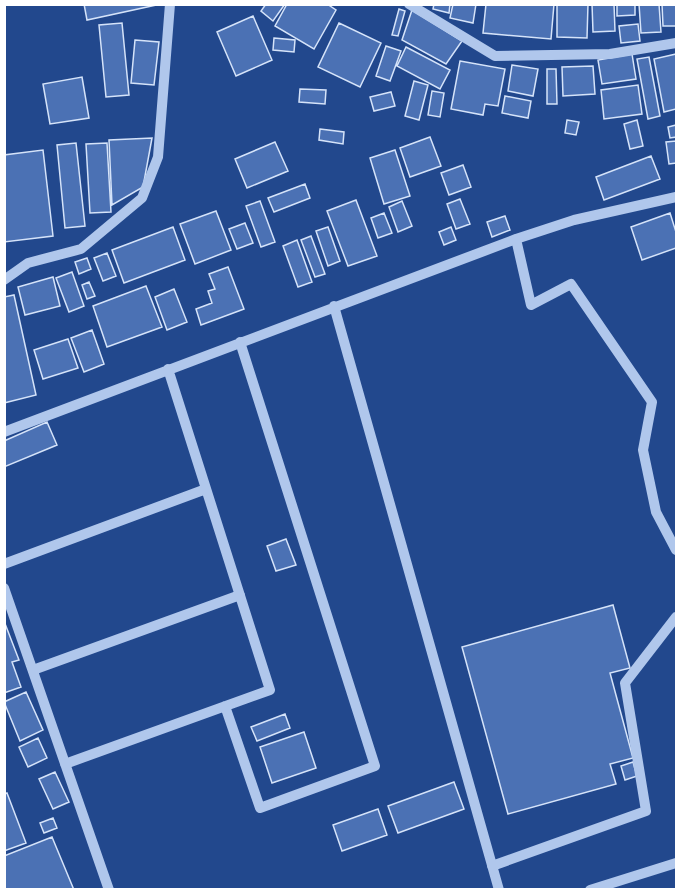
<svg xmlns="http://www.w3.org/2000/svg" width="681" height="894" font-family="'DM Sans',sans-serif">
<rect width="100%" height="100%" fill="#22488d"/>
<!-- building -->
<path fill="#4b71b4" stroke="#d5e3f9" stroke-width="1.5" d="M84,4H161L87,20Z
M266,4H285L273,21L261,11Z
M287,4H327L336,10L314,49L275,26Z
M434,4H450L449,13L433,9Z
M453,4H476L473,23L450,18Z
M486,4H554L551,39L483,33Z
M557,4H588L587,38L557,37Z
M592,4H614L615,31L593,32Z
M617,4H635V15L617,16Z
M639,4H659L661,32L641,33Z
M662,4H676V26H663Z
M399,9L405,11L398,36L392,35Z
M412,10L462,41L446,64L402,40Z
M253,16L272,60L236,76L217,32Z
M122,23L129,95L106,97L99,25Z
M339,23L381,43L360,87L318,67Z
M638,24L640,41L621,43L619,26Z
M274,38L295,40L294,52L273,50Z
M135,40L159,42L154,85L131,83Z
M386,46L401,51L390,81L376,76Z
M406,47L450,70L440,89L397,66Z
M632,54L636,79L602,84L598,60Z
M676,54V109L664,112L654,59Z
M649,57L660,116L648,119L637,59Z
M460,61L505,69L498,106L485,104L483,115L451,109Z
M512,65L538,69L533,96L508,91Z
M593,66L595,94L563,96L562,67Z
M547,69H556L557,104H547Z
M82,77L89,118L50,124L43,84Z
M414,81L428,85L419,120L405,116Z
M638,85L642,114L604,119L601,90Z
M300,89L326,90L325,104L299,102Z
M432,91L444,93L440,117L428,115Z
M391,92L395,106L374,111L370,97Z
M505,96L531,101L528,118L502,113Z
M567,120L579,122L576,135L565,133Z
M637,120L643,146L630,149L624,124Z
M676,125V137L670,138L668,127Z
M320,129L344,132L343,144L319,140Z
M430,137L441,166L410,177L400,148Z
M152,138L143,187L112,205L109,140Z
M676,141V163L669,164L666,142Z
M275,142L288,171L247,188L235,159Z
M76,143L85,226L65,228L57,145Z
M107,143L111,212L90,213L86,144Z
M43,150L53,236L4,242V155Z
M395,150L410,196L384,204L370,158Z
M651,156L660,179L604,200L596,177Z
M463,165L471,187L449,195L441,173Z
M305,184L310,198L274,212L268,198Z
M460,199L470,224L456,229L447,204Z
M356,200L377,256L348,266L327,211Z
M260,201L275,242L261,247L246,206Z
M402,201L412,226L398,232L389,207Z
M216,211L231,250L195,264L180,224Z
M384,213L392,233L378,238L371,218Z
M670,213L676,232V248L642,260L631,227Z
M505,216L510,230L492,237L487,222Z
M245,223L253,243L237,249L229,229Z
M173,227L185,260L124,283L112,250Z
M328,227L340,261L328,266L316,231Z
M451,227L456,240L444,245L439,232Z
M311,236L325,274L315,277L301,240Z
M297,240L312,282L298,287L283,246Z
M107,253L116,276L103,281L94,258Z
M87,258L91,269L79,274L75,262Z
M228,267L244,309L201,325L196,309L212,303L208,291L215,289L209,274Z
M72,272L84,306L69,312L56,278Z
M53,277L60,306L25,315L18,287Z
M89,282L95,296L87,299L82,285Z
M146,286L162,327L107,347L93,306Z
M174,289L187,322L167,330L155,297Z
M14,295L36,395L4,403V297Z
M92,330L104,364L84,372L71,338Z
M68,339L78,368L43,379L34,350Z
M47,422L57,445L4,467V441Z
M286,539L296,565L276,571L267,546Z
M613,605L630,668L610,673L633,758L610,764L616,784L508,814L462,647Z
M4,621L19,660L12,662L21,687L4,693Z
M26,692L43,730L20,741L4,702Z
M285,714L290,728L257,741L251,727Z
M304,732L316,768L272,783L260,747Z
M38,738L47,758L28,767L19,747Z
M633,762L637,776L625,780L621,766Z
M55,772L69,802L53,809L39,779Z
M454,782L464,809L398,833L388,806Z
M7,793L26,843L4,851V794Z
M378,809L387,835L342,851L333,825Z
M53,818L57,828L44,833L40,823Z
M52,837L74,890H4V856Z"/>
<g fill="none" stroke-linecap="round" stroke-linejoin="round">
<!-- minor -->
<path stroke="#b0c7ec" stroke-width="10" d="M409,4L495,56L610,54L676,43
M516,239L531,305L571,284L652,402L643,450L656,512L676,550
M4,280L28,263L81,249L142,198L158,157L170,4
M334,306L499,890
M4,432L516,239L574,220L676,197
M4,564L206,489
M4,588L109,890
M33,670L240,595
M225,706L260,808L375,766L240,342
M65,764L270,690L168,369
M492,866L646,811L625,683L676,617
M590,890L676,863"/>
</g>
<!-- border -->
<rect width="681" height="894" fill="none" stroke="#ffffff" stroke-width="12"/>
</svg>
